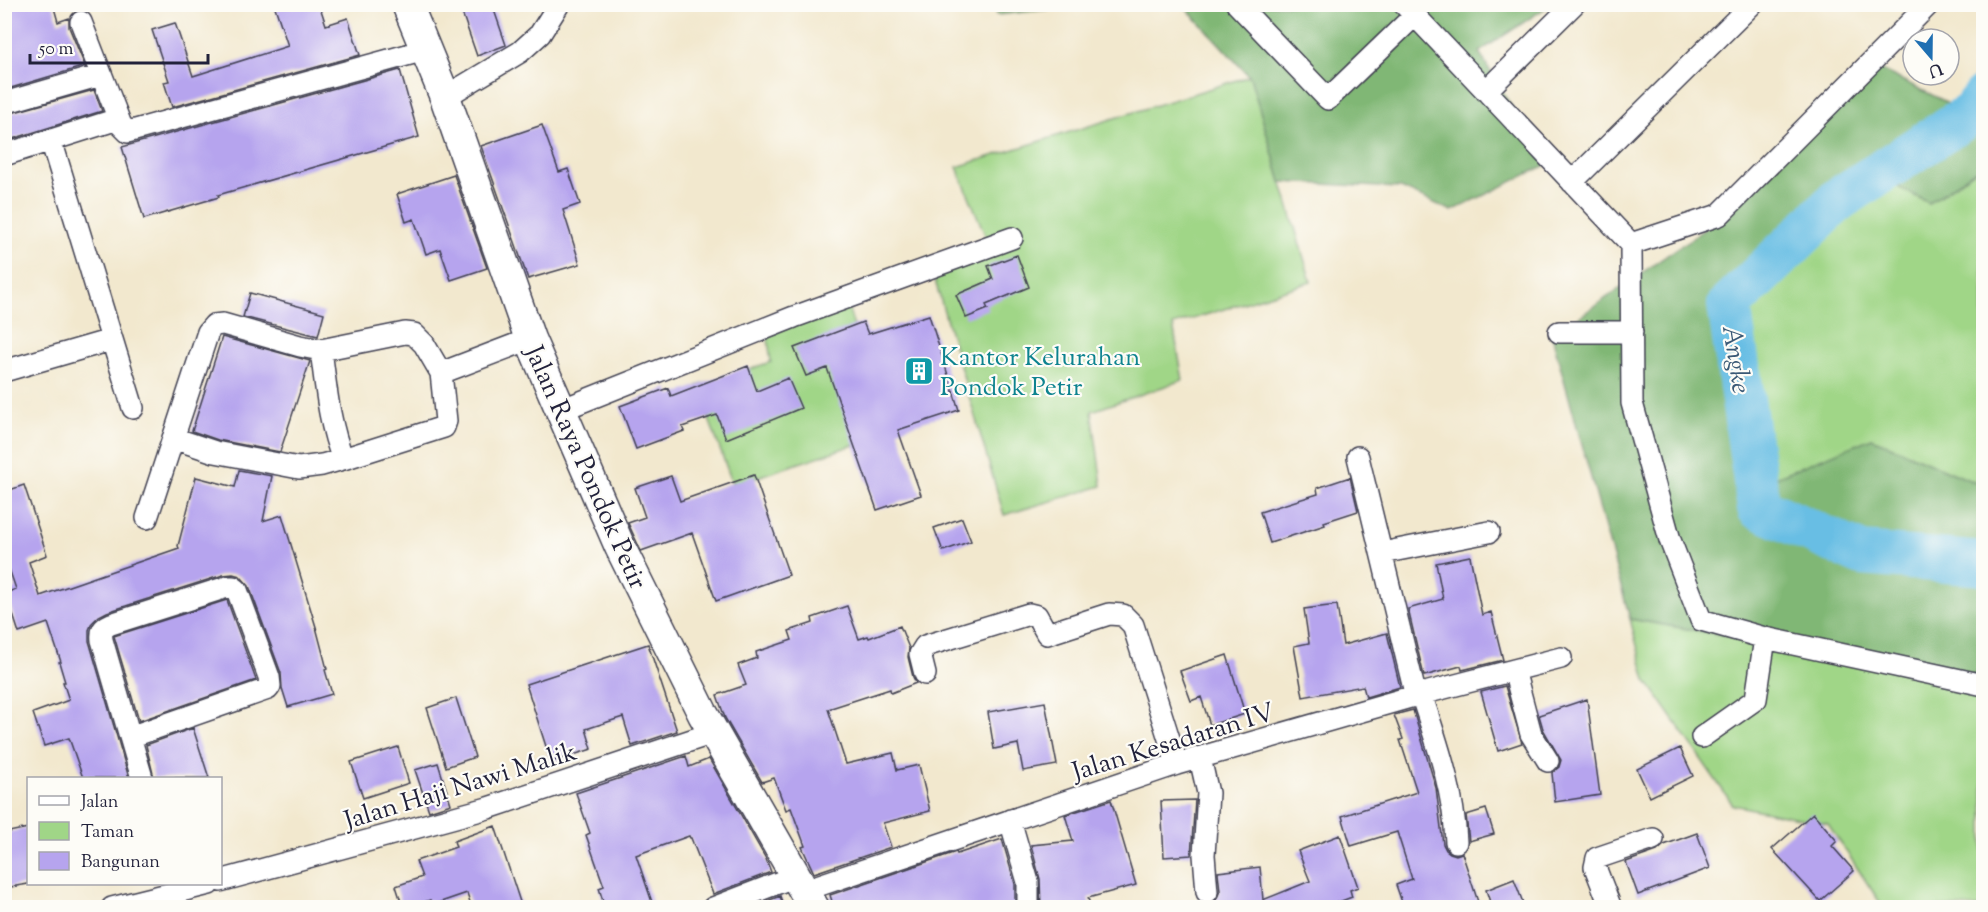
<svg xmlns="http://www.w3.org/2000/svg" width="1988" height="912" font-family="'Sorts Mill Goudy',serif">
<rect width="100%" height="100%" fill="#fdfcf7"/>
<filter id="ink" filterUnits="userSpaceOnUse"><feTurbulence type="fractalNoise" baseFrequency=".0167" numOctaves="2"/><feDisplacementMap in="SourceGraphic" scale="12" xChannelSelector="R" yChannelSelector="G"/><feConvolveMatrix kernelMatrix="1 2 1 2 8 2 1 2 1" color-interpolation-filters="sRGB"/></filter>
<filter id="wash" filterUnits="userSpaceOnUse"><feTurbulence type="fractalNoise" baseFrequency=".008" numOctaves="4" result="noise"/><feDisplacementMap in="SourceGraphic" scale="24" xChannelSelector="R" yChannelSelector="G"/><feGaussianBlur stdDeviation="1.35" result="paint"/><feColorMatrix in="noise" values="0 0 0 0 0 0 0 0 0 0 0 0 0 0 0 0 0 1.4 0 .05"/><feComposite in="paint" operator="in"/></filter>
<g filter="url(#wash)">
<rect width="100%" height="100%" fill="#f2e8ce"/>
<!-- green -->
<path fill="#a0d687" stroke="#617c61" stroke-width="1.5" d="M1250,76L1311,282L1173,325L1183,380L1092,411L1102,486L1004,515L931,267L990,247L957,167Z
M1983,165V486L1872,438L1771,480L1722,338L1755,275L1882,178L1929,203Z
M845,297L887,434L733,485L697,386L771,362L766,324Z
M1630,619L1936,672L1983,675V907H1883L1828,824L1733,805L1646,680Z"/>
<!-- forest -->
<path fill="#80b774" stroke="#516c58" stroke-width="1.5" d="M994,4H1089V5L997,15Z
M1183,5H1550L1479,52L1546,165L1452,211L1401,188L1281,182L1250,77Z
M1871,65L1983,120V165L1929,203L1881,178L1755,275L1722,338L1771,479L1872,438L1983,486V675L1936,672L1630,619L1552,336L1706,228Z"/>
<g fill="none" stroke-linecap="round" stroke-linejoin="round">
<!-- river -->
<path stroke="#68bee4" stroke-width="44" d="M1984,97L1972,113L1839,199L1729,305L1759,508L1862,554L1984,564"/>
</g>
<g id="blocks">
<!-- building -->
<path fill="#b6a4ee" d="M4,4H53L58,22L69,18V27L85,66L4,90Z
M274,4H319L326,25L348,18L360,55L172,107L164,82L169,81L152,30L175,23L193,76L288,46Z
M459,4H492L506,45L477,56Z
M400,70L419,137L218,195L219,197L144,219L122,147Z
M94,90L102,111L9,140L4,128V115Z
M542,125L559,172L568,169L580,204L563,210L580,264L528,279L481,146Z
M454,175L487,268L451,280L440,249L426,254L414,219L406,222L397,194Z
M1017,255L1029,287L986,305L988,309L966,318L956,295L993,279L988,266Z
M250,293L324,313L318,336L243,317Z
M929,315L959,410L898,430L921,495L877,510L827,368L806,376L794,348L863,322L868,334Z
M222,337L310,361L280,452L218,440L192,431Z
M748,366L757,391L788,378L801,408L726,439L717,415L682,427L684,431L636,449L620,406L668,388L671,396Z
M239,470L272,476L263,521L282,515L316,627L327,669L325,670L332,694L288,707L282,688L281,673L249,586L240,576L233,574L223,575L107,612L99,616L92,623L89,630V641L129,778H83L69,738L44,746L33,713L69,700L63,682H65L59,662H61L48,623L19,633L6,593L16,589L4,554V492L24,485L31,506L47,555L29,562L40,596L179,548L178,546L196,477L235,487Z
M754,475L789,575L716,601L692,533L641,551L628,523L645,517L635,488L671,476L680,501Z
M1350,477L1358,511L1324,522L1325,525L1270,543L1260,512L1318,494L1317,488Z
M962,518L971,541L943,551L934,528Z
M1470,556L1482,615L1491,612L1503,660L1462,670L1461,666L1424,676L1408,609L1443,599L1436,563Z
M227,600L256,680L139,721L114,636Z
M1337,605L1343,645L1387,633L1400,687L1366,697L1363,686L1303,697L1294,646L1309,643L1304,609Z
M847,606L859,639L868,636L869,638L900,626L909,648L908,657L913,677L916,683L891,693L890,689L828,709L846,764L893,753L897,770L919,765L930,811L883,823L891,847L814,873L802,847L805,846L791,808L786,810L774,778L762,782L725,718L717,695L746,685L738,665L757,658L756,652L792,640L789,631L813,623L812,618Z
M648,644L677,731L632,746L623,717L586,729L592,749L551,762L526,684Z
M1227,655L1245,714L1210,725L1201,697L1191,701L1180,671Z
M1505,686L1522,743L1498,751L1481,692Z
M456,698L475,757L446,767L427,708Z
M1587,699L1600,795L1555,802L1552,773L1559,767L1561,760L1543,729L1539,715Z
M1045,702L1057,765L1023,771L1018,744L994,749L988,712Z
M1413,710L1436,788L1443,844L1446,850L1450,853L1456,855L1462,853L1480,908H1404L1396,885L1412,879L1397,832L1351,846L1342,816L1417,792L1400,740L1403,739L1394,715Z
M193,728L209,778H154L146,745Z
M398,747L409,783L363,798L351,762Z
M1680,748L1693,776L1650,797L1637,769Z
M686,756L689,767L709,759L766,859L771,872L713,894L691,838H690L689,836L636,855L654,908H605L599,888L604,886L586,835L590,833L576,793Z
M438,763L451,804L429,811L415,770Z
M1111,800L1136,885L1088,898L1091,908H1041L1040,879L1031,845L1073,841L1065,815Z
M1195,800L1191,855L1164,857L1161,801Z
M1486,809L1494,834L1469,841L1466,815Z
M1813,813L1837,841L1832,846L1854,871L1820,901L1772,849Z
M495,826L522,908H472L467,893L432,905L430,900L408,908H403L396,886L422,877L416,861L456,847L454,841Z
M28,828V884L4,888V833Z
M1697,833L1710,868L1638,895L1626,862L1657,851L1664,845Z
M1340,835L1358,887L1350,890L1352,897L1323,908H1217L1216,900L1220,891L1218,872L1260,867L1263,900L1310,881L1298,851Z
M1002,839L1015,884V908H834L830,895L956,852L957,854Z
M1514,879L1525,908H1492L1486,890Z
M780,896L784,908H750Z"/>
</g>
</g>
<g filter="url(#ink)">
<use href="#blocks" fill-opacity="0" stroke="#414051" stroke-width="1.5"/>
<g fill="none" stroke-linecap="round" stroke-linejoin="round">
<!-- minor casing -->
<g stroke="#414051" stroke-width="24">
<path id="minor" d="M1237,4L1328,99L1414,16
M1404,4L1631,244
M1929,4L1719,215L1631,244L1632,403L1670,540L1701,620L1765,638L1984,685
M81,22L121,125L128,132L425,50
M1486,91L1574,4
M445,97L520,52L540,34L559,4
M4,103L101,75
M51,140L133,408
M4,155L118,119
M1572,182L1752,4
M1559,332H1632
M4,371L111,340
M441,373L530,339
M561,410L794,317L1012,238
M173,438L215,452L299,468L322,465L343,459L444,427L446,421L441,373L424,344L414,334L405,333L321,350
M1358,457L1416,697
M147,518L208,332L214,325L223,324L300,346L321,350C326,387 329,424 343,459
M1382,553L1489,532
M1514,670L1531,734L1548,761
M925,674L920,654L925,646L1029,614L1037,616L1047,634L1109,614L1123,615L1133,625L1177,764
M1421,694C1437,743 1454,791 1456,842
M130,737L268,689L270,686L269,677L237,590L233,587H227L111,624C102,628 101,631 102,640L142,778
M1702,737L1756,699L1765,638
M1200,758L1208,793L1204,855L1207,892
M1010,820L1028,882V908
M220,881L488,808L713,733
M805,890L1177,764L1421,694L1561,658
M112,908L209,884
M713,908L796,876
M1611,908L1595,867L1597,858L1653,839"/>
</g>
<!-- secondary casing -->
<g stroke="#414051" stroke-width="33">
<path id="secondary" d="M407,4L445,97L530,339L620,547L703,714L814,908"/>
</g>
<!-- minor -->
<use href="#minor" stroke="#fff" stroke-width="21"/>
<!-- secondary -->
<use href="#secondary" stroke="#fff" stroke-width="30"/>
</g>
</g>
<!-- icons -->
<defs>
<g id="building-square" transform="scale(1.5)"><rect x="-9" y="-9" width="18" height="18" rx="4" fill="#0f9aa8" stroke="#fdfcf7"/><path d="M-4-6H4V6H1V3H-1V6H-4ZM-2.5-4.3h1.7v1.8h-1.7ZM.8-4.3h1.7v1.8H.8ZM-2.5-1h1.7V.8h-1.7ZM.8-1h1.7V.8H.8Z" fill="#fff"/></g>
</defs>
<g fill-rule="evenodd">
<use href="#building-square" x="919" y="371"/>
</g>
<g text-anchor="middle" stroke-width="4.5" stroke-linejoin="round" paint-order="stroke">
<!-- culture labels -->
<g font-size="26" fill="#0d838f" stroke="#fdfcf7" text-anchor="start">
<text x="940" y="365">Kantor Kelurahan<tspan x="940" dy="30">Pondok Petir</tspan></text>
</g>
<!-- street labels -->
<g font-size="26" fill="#22223b" stroke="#fdfcf7">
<text transform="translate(587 467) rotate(66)" y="9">Jalan Raya Pondok Petir</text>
<text transform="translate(1173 741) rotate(-17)" y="9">Jalan Kesadaran IV</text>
<text transform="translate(460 785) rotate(-17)" y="9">Jalan Haji Nawi Malik</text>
</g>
<!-- water labels -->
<g font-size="27" font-style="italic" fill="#3a5976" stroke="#fdfcf7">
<text transform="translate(1737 359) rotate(81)" y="9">Angke</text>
</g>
</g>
<!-- margin -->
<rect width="1988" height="912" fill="none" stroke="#fdfcf7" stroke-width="24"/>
<!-- legend -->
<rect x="27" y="777" width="195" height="108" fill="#fdfcf7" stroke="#a5a5ac" stroke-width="1.5"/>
<rect x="39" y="796" width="30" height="9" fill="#ffffff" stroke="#a5a5ac" stroke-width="1.5"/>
<text x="81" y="807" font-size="18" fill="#22223b">Jalan</text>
<rect x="39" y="822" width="30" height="18" fill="#a0d687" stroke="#a5a5ac" stroke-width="1.5"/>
<text x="81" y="837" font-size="18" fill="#22223b">Taman</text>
<rect x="39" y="852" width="30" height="18" fill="#b6a4ee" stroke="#a5a5ac" stroke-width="1.5"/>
<text x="81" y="867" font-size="18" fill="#22223b">Bangunan</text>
<!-- north arrow -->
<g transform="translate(1931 57) rotate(160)"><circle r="28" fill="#fdfcf7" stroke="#a5a5ac" stroke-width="1.5"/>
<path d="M0-4.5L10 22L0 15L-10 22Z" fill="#1f6fb2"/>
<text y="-9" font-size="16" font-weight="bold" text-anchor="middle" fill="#22223b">U</text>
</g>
<!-- scale -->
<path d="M30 54v9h178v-9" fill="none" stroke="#22223b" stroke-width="3"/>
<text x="39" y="54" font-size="18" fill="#22223b" stroke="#fdfcf7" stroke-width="4.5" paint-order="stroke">50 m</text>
</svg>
